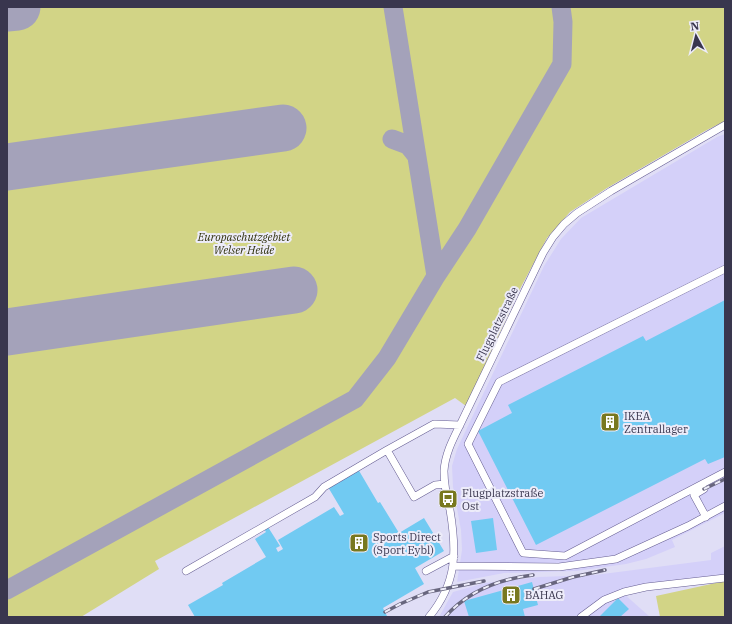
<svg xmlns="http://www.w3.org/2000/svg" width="732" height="624" font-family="'IBM Plex Serif',serif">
<rect width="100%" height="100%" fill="#e0def6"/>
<!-- built -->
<path fill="#d4d0f9" d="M725,134V513L672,540L675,547L646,559L626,564L576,571L504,573L457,582L462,550L461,530L453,487L452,466L457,449L544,266L561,239L581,218L717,137Z
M725,546V581L623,593L650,617H439L453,592L485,583L539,577L595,575L711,560V553Z"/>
<!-- green -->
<path fill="#d2d486" d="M7,7H725V121L705,131L607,188L570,212L547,238L521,287L466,406L455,398L155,561L159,569L81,617H7Z
M725,581V617H660L656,596Z"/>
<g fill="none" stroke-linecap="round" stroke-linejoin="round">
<!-- taxiway -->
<path stroke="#a4a2ba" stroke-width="19" d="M392,139L408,145L416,155
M436,276L467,229L562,64L563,22L561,7
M7,590L355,399L387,358L436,276L393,7"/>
<!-- runway -->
<path stroke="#a4a2ba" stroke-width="47" d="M7,8L17,7
M7,167L283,128
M7,332L294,290"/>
</g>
<!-- building -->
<path fill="#71caf2" d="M725,300V457L708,464L705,459L536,545L478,431L512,413L508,405L643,336L646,341Z
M358,469L378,503L380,502L399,533L424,518L444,551L415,568L424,584L383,608L387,616L385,617H195L188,605L223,585L222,583L266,557L255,539L266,532L264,529L268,527L280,546L276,548L278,552L283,549L278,540L334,507L340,516L344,514L328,487Z
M493,518L497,550L476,553L471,521Z
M532,582L538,605L523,609L525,617H469L464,601Z
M618,598L629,609L620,617H599Z"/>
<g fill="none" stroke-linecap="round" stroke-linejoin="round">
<!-- minor casing -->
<g stroke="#655d92" stroke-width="8">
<path id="minor" d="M725,269L499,382L468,444L523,553L565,556L725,472
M445,484L435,485L414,497L387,450L434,424L460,425
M704,489L694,495L706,517
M453,566L559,567L616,559L688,526L725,506
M186,571L315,497L324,487L387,450
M426,571L454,556
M429,617C457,583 457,552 450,510C447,498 444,484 444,471C445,454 453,439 460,425L543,253L553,237L564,224L577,213L611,191L725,125
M581,617L604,600L624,592L646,587L725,578"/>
</g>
<!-- minor -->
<use href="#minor" stroke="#fff" stroke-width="7"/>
<!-- rail casing -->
<g stroke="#68667e" stroke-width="3.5">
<path id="rail" d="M704,489L725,479
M534,589L573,577L605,570
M385,612L400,604L428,592L484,581
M445,617C468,591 499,579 533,575"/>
</g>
<!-- rail -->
<use href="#rail" stroke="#edecf9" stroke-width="2" stroke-dasharray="6" stroke-linecap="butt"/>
</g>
<!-- icons -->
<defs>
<g id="building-square" transform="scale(1)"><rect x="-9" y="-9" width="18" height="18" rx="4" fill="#78781f" stroke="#edecf9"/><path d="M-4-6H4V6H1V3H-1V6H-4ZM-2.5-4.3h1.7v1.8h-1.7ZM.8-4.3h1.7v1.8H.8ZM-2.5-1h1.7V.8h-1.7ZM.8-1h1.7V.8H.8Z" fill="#fff"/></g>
<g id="bus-square" transform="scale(1)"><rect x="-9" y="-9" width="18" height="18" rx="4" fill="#78781f" stroke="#edecf9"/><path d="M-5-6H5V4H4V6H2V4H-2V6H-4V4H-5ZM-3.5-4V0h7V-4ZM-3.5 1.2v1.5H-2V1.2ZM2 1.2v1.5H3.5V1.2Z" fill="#fff"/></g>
</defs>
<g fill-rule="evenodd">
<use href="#building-square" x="610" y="422"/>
<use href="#bus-square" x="448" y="499"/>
<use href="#building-square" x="359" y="543"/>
<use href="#building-square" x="511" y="595"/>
</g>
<g text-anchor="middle" stroke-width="4" stroke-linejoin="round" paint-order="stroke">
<!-- park labels -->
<g font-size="11" font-style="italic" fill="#2f300c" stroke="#edecf9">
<text x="244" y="241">Europaschutzgebiet<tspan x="244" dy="13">Welser Heide</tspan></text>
</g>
<!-- street labels -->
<g font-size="11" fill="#39364e" stroke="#edecf9">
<text transform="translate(497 324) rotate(-64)" y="4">Flugplatzstraße</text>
</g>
<!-- poi labels -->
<g font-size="11" fill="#39364e" stroke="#edecf9" text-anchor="start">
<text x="624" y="420">IKEA<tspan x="624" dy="13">Zentrallager</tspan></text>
<text x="462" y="497">Flugplatzstraße<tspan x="462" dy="13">Ost</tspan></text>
<text x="373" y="541">Sports Direct<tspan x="373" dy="13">(Sport Eybl)</tspan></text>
<text x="525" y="599">BAHAG</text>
</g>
</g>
<!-- border -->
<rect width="732" height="624" fill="none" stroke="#39364e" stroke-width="16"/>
<!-- north arrow -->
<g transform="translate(696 36) rotate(353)" stroke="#edecf9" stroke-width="3" paint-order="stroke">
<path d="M0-3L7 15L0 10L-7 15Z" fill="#39364e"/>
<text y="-6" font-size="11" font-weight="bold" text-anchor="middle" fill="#39364e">N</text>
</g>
</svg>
